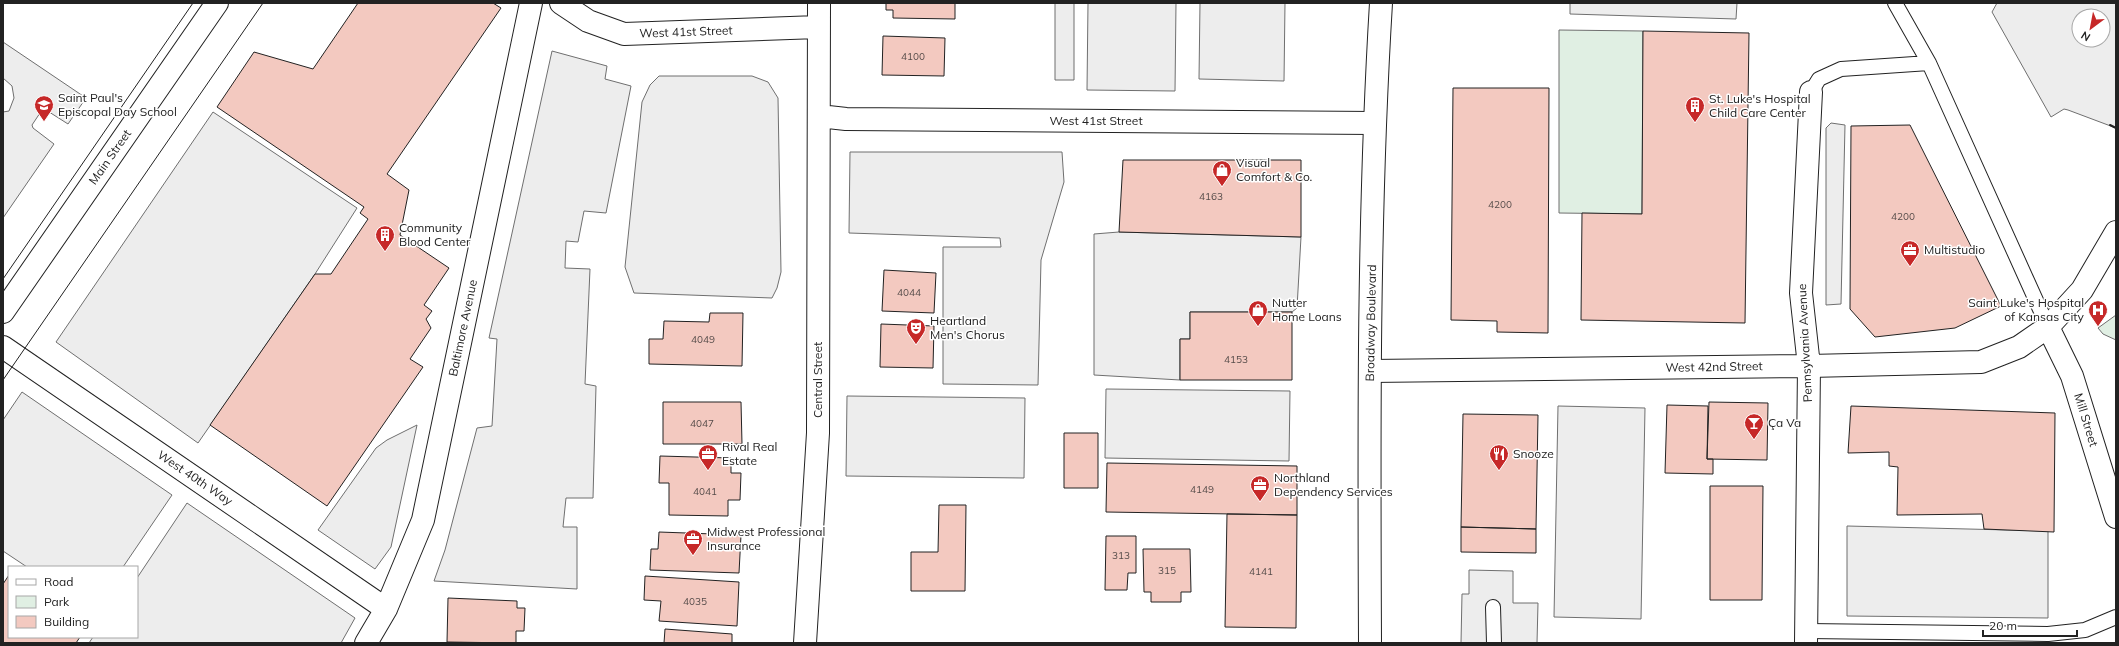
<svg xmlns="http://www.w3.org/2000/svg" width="2119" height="646" font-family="Mulish,sans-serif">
<rect width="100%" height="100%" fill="#fff"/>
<!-- green -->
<path fill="#e0efe3" stroke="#6f6f6f" d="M1559,30L1643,31L1642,214L1559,213Z
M2116,315V340L2103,334L2098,328Z"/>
<!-- parking -->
<path fill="#ededed" stroke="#6f6f6f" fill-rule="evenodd" d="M1055,3H1074V80H1055Z
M1088,3H1176L1175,91L1087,90Z
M1200,3H1285L1284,81L1199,79Z
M1570,3H1737L1736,19L1570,14Z
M1997,3H2116V128L2068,110L2064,109L2051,117L1992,12ZM2079,16H2103V40H2079Z
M3,42L86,98L68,124L46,110L40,113L32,125L33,128L54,144L3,218V112L9,111L14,98L12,86L3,78Z
M552,51L607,66L605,79L631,86L606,213L584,211L578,242L566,241L565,268L590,269L585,384L596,386L593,498H566L563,527H577V589L434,581L445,550L477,428L492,426L497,339L489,338Z
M659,76H752L768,82L778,98L781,272L777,288L772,298L634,293L625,267L642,102L650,85Z
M213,112L357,208L315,274L198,443L56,342Z
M1831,123L1845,125L1841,304L1826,305V128Z
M850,152H1062L1064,182L1041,260L1038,385L943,384V247H1001L1000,238L849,233Z
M1119,232L1301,237L1297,308L1292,312H1190V339H1180V380L1094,375V234Z
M1106,389L1290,391L1289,461L1105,458Z
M22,392L172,495L123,567H27L3,551V420Z
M847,396L1025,398L1024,478L846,476Z
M1558,406L1645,408L1641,619L1554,617Z
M417,425L391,547L375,569L318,530L376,448L387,440Z
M187,503L355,618L341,643H89L93,637H137V578Z
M1847,526L2048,531V618L1847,616Z
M1469,570L1513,571V603H1538L1537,643H1461L1462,594H1469Z"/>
<!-- building -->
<path fill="#f3c9c0" stroke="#222" d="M358,3H493L501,8L387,174L409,190L400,235L449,268L424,305L432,311L426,319L431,328L410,359L423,367L327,506L210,425L315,274H331L368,219L360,213L364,207L217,107L254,52L313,69Z
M886,3H955V19L893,18V10H886Z
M1643,31L1749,33L1745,323L1581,320L1582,213L1642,214Z
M883,36L945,38L944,76L882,75Z
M1453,88H1549L1548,333L1497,332V321L1451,320Z
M1910,125L2001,306L1955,328L1875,337L1850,309L1851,126Z
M1123,160H1301V237L1119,232Z
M884,270L936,273L934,313L882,311Z
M1190,312H1292V380H1180V339H1190Z
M710,313H743L742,366L649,364V339H663L664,321L709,322Z
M881,324L934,326L933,368L880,367Z
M663,402H741L742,444H663Z
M1709,402L1768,403L1767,460L1707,459Z
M1667,405L1708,406L1707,459H1713V474L1665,473Z
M1851,406L2055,413L2054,532L1984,529L1982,514L1897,515L1898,467L1889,466V452L1848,453Z
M1463,414L1538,415L1536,529L1461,527Z
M1064,433H1098V488H1064Z
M660,456L731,458V473H741L740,500H728V516L669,515V483H659Z
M1107,463L1297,466V515L1106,512Z
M1710,486H1763L1762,600H1710Z
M939,505H966L965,591H911V552H938Z
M1227,514L1297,515L1296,628L1225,627Z
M1461,527L1536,529V553L1461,552Z
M659,532L741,535L739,573L650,570L651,549H658Z
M1106,536H1136V573H1128L1127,590H1105Z
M1143,549H1190L1191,592H1181V602H1151V592H1144Z
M9,575V637H80L76,643H3V584Z
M645,576L739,582L737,626L659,621L661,601L644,600Z
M448,598L517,601V608H525L524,631H516V643L447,642Z
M665,629L732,634V643H664Z"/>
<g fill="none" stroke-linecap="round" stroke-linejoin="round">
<!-- lane casing -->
<g stroke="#222" stroke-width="16">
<path id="lane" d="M1895,3L1929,63L2048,327
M1811,92L1819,79L1841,69L1929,63
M1493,607L1494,643
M1807,631L2048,634L2085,630L2116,617"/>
</g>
<!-- street casing -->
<g stroke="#222" stroke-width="24">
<path id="street" d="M561,3L588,21L624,34L818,27
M819,116L846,119L1374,123
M2048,327L2072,376L2116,517
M3,347L386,609
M1370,371L1809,366L1981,362L2019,347L2048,327L2082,290L2116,232
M366,643L386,609L423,520L531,3
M805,643L818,433L819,3
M1806,643L1809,366L1801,293L1811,92"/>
</g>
<!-- secondary casing -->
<g stroke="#222" stroke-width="24">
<path id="secondary" d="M3,312L217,3
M1370,643C1369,430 1368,216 1381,3"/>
</g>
<!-- lane -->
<use href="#lane" stroke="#fff" stroke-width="14"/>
<!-- street -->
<use href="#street" stroke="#fff" stroke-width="22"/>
<!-- secondary -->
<use href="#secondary" stroke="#fff" stroke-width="22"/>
<!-- tram -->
<path stroke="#222" stroke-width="1" d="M3,279L193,3
M3,380L263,3"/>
<!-- wall -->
<path stroke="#222" stroke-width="2" d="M2110,125L2116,128"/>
</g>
<!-- icons -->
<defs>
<g id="school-pin" transform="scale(1)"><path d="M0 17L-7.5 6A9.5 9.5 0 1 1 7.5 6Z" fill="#c62828" stroke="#fff"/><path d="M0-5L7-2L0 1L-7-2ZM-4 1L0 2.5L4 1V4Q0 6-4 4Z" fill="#fff"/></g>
<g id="building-pin" transform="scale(1)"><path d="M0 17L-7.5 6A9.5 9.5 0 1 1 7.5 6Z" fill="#c62828" stroke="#fff"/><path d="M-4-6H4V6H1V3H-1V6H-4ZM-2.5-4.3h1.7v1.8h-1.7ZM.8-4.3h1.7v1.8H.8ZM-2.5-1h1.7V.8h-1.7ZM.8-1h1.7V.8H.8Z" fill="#fff"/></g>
<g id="shop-pin" transform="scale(1)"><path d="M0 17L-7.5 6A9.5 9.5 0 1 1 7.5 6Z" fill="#c62828" stroke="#fff"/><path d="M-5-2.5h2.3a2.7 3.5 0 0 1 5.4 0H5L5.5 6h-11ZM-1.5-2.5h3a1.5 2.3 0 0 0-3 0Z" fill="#fff"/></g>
<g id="office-pin" transform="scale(1)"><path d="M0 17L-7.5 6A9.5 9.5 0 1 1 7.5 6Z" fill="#c62828" stroke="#fff"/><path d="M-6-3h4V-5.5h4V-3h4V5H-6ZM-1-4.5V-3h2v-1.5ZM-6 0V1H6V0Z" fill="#fff"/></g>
<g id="hospital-pin" transform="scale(1)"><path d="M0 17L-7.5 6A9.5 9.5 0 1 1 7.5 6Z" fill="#c62828" stroke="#fff"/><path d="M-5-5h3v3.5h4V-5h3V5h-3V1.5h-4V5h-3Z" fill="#fff"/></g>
<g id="theatre-pin" transform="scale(1)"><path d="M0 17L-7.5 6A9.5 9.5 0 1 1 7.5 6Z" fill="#c62828" stroke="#fff"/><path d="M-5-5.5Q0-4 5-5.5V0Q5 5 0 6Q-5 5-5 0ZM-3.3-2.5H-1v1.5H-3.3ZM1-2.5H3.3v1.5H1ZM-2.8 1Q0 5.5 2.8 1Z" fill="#fff"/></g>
<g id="bar-pin" transform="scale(1)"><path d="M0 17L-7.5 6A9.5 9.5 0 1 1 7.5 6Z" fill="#c62828" stroke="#fff"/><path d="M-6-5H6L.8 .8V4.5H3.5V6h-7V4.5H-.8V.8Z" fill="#fff"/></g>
<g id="restaurant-pin" transform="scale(1)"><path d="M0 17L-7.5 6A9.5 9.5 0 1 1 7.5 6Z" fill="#c62828" stroke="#fff"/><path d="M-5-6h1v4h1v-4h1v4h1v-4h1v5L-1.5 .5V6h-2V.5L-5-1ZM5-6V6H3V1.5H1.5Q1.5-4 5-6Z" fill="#fff"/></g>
</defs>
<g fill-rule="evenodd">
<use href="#school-pin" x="44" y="105"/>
<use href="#building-pin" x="1695" y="106"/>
<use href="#shop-pin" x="1222" y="170"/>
<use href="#building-pin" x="385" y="235"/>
<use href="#office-pin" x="1910" y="250"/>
<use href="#shop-pin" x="1258" y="310"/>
<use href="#hospital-pin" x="2098" y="310"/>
<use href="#theatre-pin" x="916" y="328"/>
<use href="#bar-pin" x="1754" y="423"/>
<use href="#office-pin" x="708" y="454"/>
<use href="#restaurant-pin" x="1499" y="454"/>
<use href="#office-pin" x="1260" y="485"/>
<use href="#office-pin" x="693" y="539"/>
</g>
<g text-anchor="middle" stroke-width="3" stroke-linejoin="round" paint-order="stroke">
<!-- number labels -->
<g font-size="10" fill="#564c4a">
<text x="913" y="60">4100</text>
<text x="1211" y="200">4163</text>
<text x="1500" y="208">4200</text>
<text x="1903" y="220">4200</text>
<text x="909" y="296">4044</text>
<text x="703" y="343">4049</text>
<text x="1236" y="363">4153</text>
<text x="702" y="427">4047</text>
<text x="1202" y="493">4149</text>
<text x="705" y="495">4041</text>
<text x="1121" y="559">313</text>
<text x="1167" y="574">315</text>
<text x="1261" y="575">4141</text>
<text x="695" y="605">4035</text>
</g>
<!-- street labels -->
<g font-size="12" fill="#222" stroke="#fff">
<text transform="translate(686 32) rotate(-2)" y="4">West 41st Street</text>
<text x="1096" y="125">West 41st Street</text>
<text transform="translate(110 157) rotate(-55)" y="4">Main Street</text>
<text transform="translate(1371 323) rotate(-89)" y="4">Broadway Boulevard</text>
<text transform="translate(463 328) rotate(-78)" y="4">Baltimore Avenue</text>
<text transform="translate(1805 343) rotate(-93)" y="4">Pennsylvania Avenue</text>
<text transform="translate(1714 367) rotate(-1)" y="4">West 42nd Street</text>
<text transform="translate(818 380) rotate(-90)" y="4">Central Street</text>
<text transform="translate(2086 420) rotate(73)" y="4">Mill Street</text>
<text transform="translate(195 478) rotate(34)" y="4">West 40th Way</text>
</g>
<!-- poi labels -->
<g font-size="12" fill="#222" stroke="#fff" text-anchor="start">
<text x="58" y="102">Saint Paul's<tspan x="58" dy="14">Episcopal Day School</tspan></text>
<text x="1709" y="103">St. Luke's Hospital<tspan x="1709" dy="14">Child Care Center</tspan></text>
<text x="1236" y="167">Visual<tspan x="1236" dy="14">Comfort &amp; Co.</tspan></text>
<text x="399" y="232">Community<tspan x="399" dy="14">Blood Center</tspan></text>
<text x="1924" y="254">Multistudio</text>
<text x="1272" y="307">Nutter<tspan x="1272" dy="14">Home Loans</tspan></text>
<text x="2084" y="307" text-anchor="end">Saint Luke's Hospital<tspan x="2084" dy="14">of Kansas City</tspan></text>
<text x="930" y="325">Heartland<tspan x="930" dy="14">Men's Chorus</tspan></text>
<text x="1768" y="427">Ça Va</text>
<text x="722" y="451">Rival Real<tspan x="722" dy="14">Estate</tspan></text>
<text x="1513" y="458">Snooze</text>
<text x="1274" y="482">Northland<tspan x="1274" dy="14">Dependency Services</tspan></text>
<text x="707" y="536">Midwest Professional<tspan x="707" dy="14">Insurance</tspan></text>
</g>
</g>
<!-- border -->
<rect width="2119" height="646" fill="none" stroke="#222222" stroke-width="8"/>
<!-- legend -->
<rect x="8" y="566" width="130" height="72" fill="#ffffff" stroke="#a7a7a7"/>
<rect x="16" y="579" width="20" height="6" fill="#ffffff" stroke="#a7a7a7"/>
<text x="44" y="586" font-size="12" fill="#222222">Road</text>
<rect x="16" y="596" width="20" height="12" fill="#e0efe3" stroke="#a7a7a7"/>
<text x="44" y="606" font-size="12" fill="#222222">Park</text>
<rect x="16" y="616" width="20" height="12" fill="#f3c9c0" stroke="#a7a7a7"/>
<text x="44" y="626" font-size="12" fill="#222222">Building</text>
<!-- north arrow -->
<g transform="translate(2091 28) rotate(212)"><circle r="19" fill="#ffffff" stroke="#a7a7a7"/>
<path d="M0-3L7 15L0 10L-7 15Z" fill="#c62828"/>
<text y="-6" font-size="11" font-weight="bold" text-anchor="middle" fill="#222222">N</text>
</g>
<!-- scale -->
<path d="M1983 630v6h94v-6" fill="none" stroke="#222222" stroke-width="2"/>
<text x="1989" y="630" font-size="12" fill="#222222" stroke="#ffffff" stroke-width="3" paint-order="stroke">20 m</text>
</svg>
